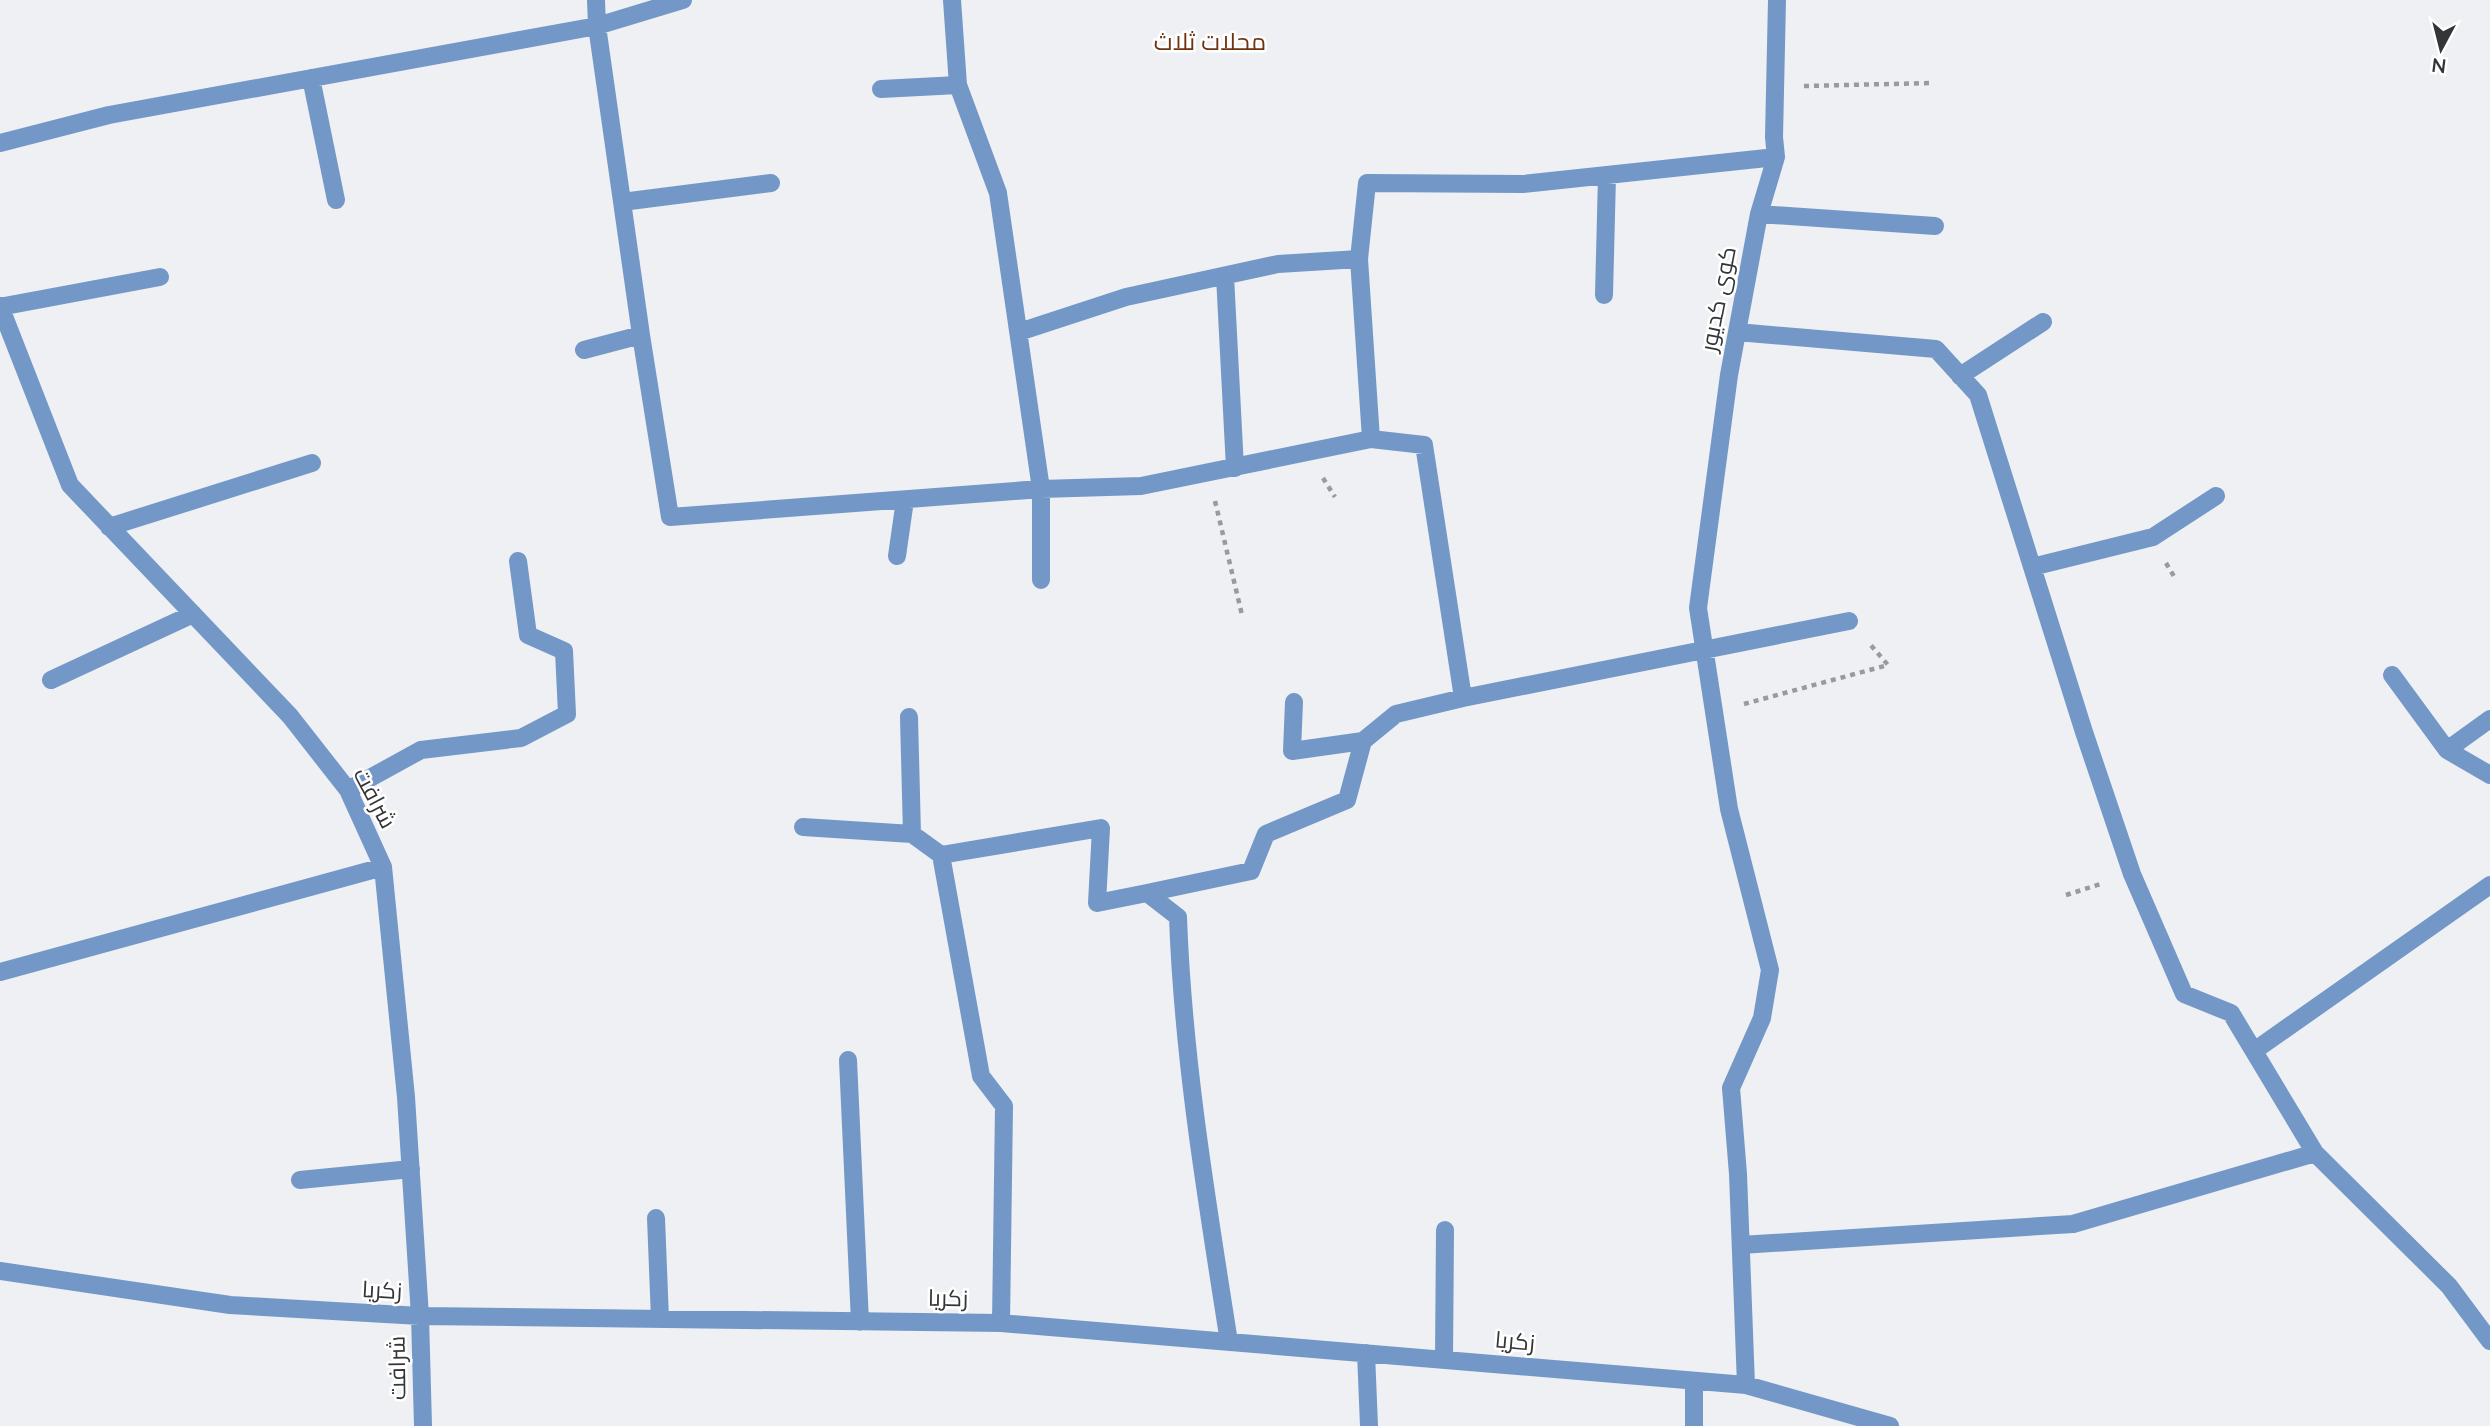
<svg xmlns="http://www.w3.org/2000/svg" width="2490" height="1426" font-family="Lato,Cairo,sans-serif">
<rect width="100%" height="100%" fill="#eef0f3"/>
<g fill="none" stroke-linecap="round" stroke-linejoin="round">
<!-- path -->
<path stroke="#999a9c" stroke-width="4.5" stroke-dasharray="5 5" stroke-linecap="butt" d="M1804,86L1933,83
M1323,478L1335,497
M1215,501L1242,615
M2166,563L2175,578
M1744,704L1888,665L1868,642
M2066,895L2104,883"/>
<!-- minor -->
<path stroke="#7398c7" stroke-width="18" d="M596,0L597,26L641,335L670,517L1041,489L1141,486L1371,439L1424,445L1463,698
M952,0L958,85L998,193L1041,489V580
M311,78L336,200
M881,89L958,85
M0,143L109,115L597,26L683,0
M622,202L771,183
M1759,214L1935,226
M1225,276L1235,468
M1604,295L1607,176
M0,306L70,485L290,716L348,790L383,867L406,1097L420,1316L423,1426
M0,307L160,277
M1019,332L1126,297L1278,264L1359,259
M1737,332L1936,349L1978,395L2084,732L2132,874L2184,994L2231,1013L2315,1153L2449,1286L2490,1341
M584,350L641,335
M1960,376L2043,322
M1371,439L1359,259L1367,183L1523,184L1776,157
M109,527L312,463
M897,556L905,500
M2032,567L2153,537L2216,496
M2392,675L2447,750L2490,775
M51,680L193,614
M1294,702L1292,751L1363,741
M909,717L912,834L941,855L981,1076L1004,1106L1001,1323
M2447,750L2490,719
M348,790L421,750L521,738L567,714L564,651L528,635L518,561
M803,827L912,834
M941,855L1101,828L1097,903L1147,893L1178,917C1183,1060 1207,1201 1229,1342
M1147,893L1251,871L1266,834L1347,800L1363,741L1396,714L1463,698L1849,621
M0,972L383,867
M2254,1051L2490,885
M848,1060L860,1322
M300,1180L411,1169
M656,1218L660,1319
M1741,1245L2073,1224L2315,1153
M0,1271L230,1305L420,1316L1001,1323L1746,1385L1890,1426
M1366,1353L1369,1426
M1444,1360L1445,1230
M1746,1385L1738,1174L1731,1088L1762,1018L1770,970L1729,809L1698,608L1729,375L1759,214L1776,157L1774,137L1777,0
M1694,1426V1381"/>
</g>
<g text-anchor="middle" stroke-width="5" stroke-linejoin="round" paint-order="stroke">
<!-- street labels -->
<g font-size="23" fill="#343536" stroke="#fff">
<text transform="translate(1718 299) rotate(-79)" y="8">کوی کدیور</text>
<text transform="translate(375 798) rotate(62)" y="8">شرافت</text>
<text transform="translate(382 1290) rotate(3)" y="8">زکریا</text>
<text transform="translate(948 1298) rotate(1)" y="8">زکریا</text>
<text transform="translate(1515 1341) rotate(5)" y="8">زکریا</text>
<text transform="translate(397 1368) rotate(-91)" y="8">شرافت</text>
</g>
<!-- neighbourhood labels -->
<g font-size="24" fill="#713210" stroke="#fff">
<text x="1210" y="50">محلات ثلاث</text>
</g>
</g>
<!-- north arrow -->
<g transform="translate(2441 49) rotate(187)" stroke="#ffffff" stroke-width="5" paint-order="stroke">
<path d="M0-5L12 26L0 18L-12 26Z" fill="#343536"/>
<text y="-10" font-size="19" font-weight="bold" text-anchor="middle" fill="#343536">N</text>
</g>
</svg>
